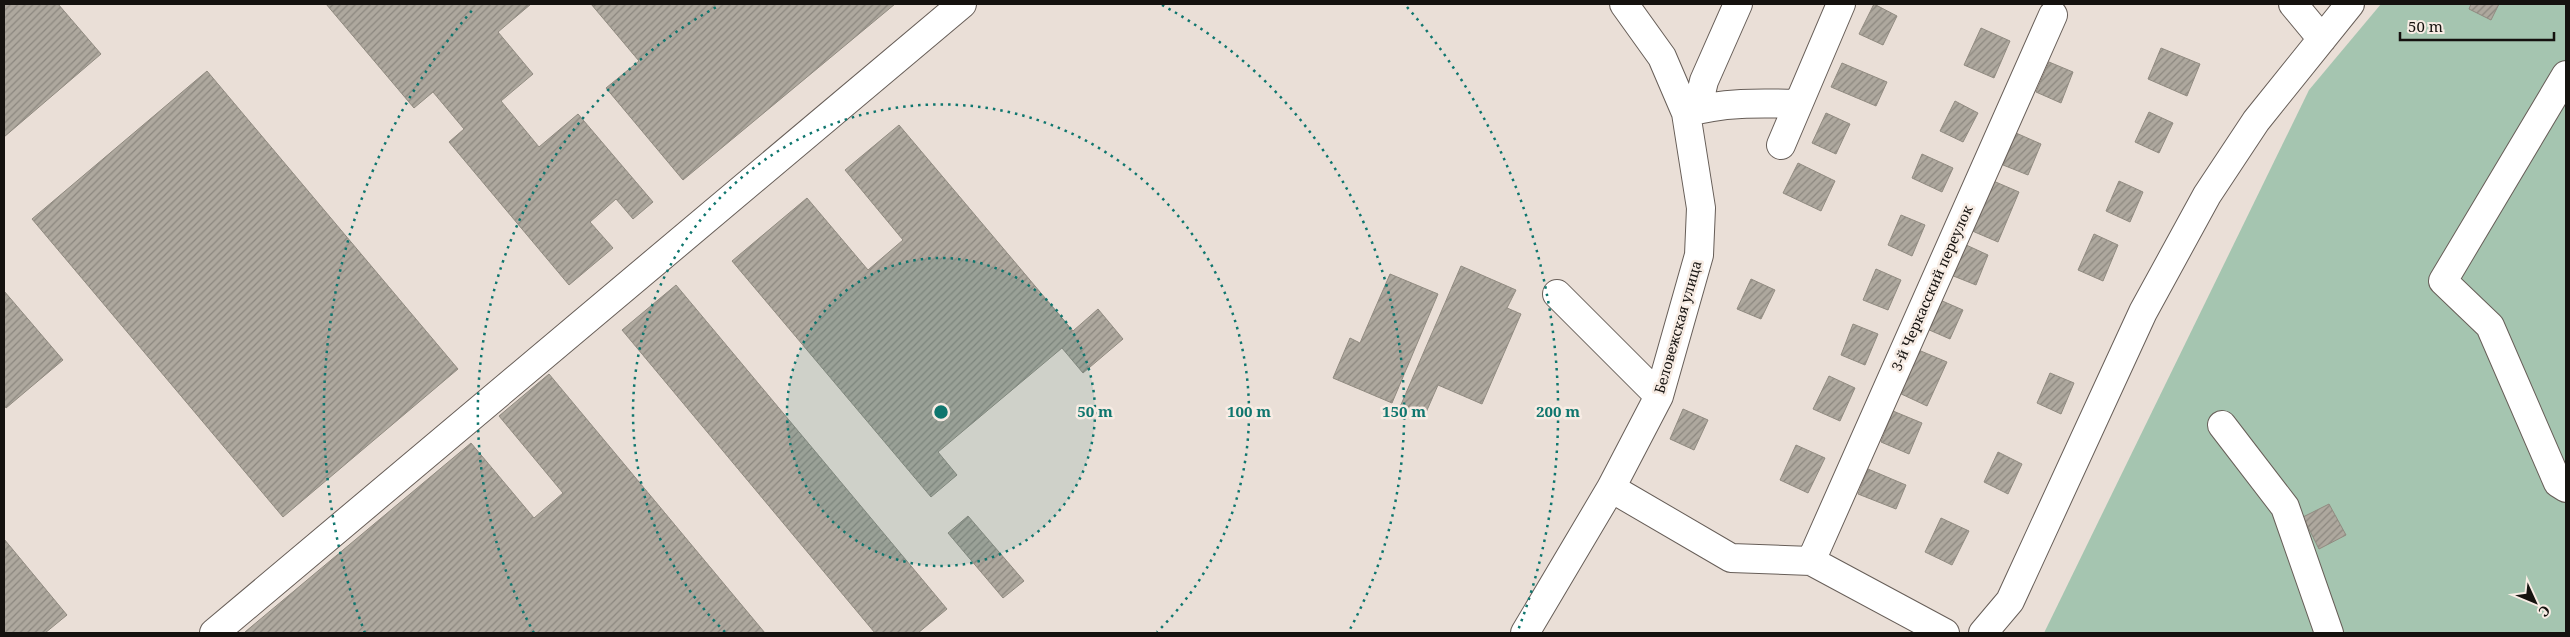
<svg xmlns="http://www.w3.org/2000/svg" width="2570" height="637" font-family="'Noto Serif',serif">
<defs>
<pattern id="building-hatch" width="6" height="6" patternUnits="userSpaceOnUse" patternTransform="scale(1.25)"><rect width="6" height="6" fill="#aea89e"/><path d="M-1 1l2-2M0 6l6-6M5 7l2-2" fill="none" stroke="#8c877f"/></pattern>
</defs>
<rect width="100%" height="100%" fill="#eadfd7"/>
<!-- green -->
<path fill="#a5c5b0" d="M2381,4H2566V633H2044L2309,90Z"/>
<!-- building -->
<path fill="url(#building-hatch)" stroke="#918b81" d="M4,4H58L101,54L4,137Z
M326,4H531L498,32L533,74L501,101L539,147L578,114L653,202L633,219L616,199L590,222L613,248L569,285L449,142L464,129L433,92L414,108Z
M591,4H895L683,180L606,88L639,61Z
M1874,4L1897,16L1883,45L1859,34Z
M2471,4H2499L2491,20L2469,9Z
M1981,28L2010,41L1994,78L1964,65Z
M2161,48L2200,64L2187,96L2148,79Z
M2049,62L2073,72L2061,103L2036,92Z
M1842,63L1887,82L1876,106L1831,87Z
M207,71L458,369L283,517L32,219Z
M1955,101L1978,113L1963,142L1940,131Z
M2149,112L2173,123L2159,153L2135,142Z
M1826,113L1850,124L1836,154L1812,143Z
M899,125L1073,331L1098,309L1123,339L1083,373L1062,348L938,452L957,475L931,497L732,261L807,198L868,270L903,240L845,170Z
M2016,133L2041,144L2028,175L2003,165Z
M1922,154L1953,168L1942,192L1912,178Z
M1798,163L1835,181L1821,211L1783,193Z
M1991,180L2019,192L1998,242L1970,230Z
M2119,181L2143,192L2130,222L2106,211Z
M1901,215L1925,225L1912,256L1888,245Z
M2094,234L2118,245L2103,281L2078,270Z
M1964,244L1988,255L1976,285L1951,275Z
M1461,266L1516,290L1507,308L1521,314L1482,404L1438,385L1424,417L1400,407Z
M1876,269L1901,280L1888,310L1863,300Z
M1390,274L1438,294L1392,403L1333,378L1350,338L1360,343Z
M1751,279L1775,290L1761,319L1737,309Z
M676,285L947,609L918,633H875L622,330Z
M4,291L63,360L6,408L4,405Z
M1940,300L1963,310L1950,339L1927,329Z
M1853,324L1878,334L1865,365L1841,355Z
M1916,349L1947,362L1927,406L1897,392Z
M2050,373L2074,383L2061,414L2037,403Z
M549,374L765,633H246L245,632L471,443L534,518L563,493L499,416Z
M1829,376L1855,388L1840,421L1813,409Z
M1683,409L1708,420L1694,450L1670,439Z
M1893,411L1922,423L1909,454L1881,442Z
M1796,445L1825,458L1808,493L1780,480Z
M1998,452L2022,464L2008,494L1984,482Z
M1868,469L1906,485L1896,509L1858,494Z
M2329,504L2346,535L2319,549L2303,517Z
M968,516L1024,581L1003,598L948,533Z
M1941,518L1969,531L1952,565L1925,552Z
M4,539L67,615L45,633H4Z"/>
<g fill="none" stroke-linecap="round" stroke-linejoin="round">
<!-- minor casing -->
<g stroke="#675e58" stroke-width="30">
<path id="minor" d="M2293,4L2322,39
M2566,75L2443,281L2490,326L2558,483L2566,488
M1697,110L1704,81L1738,4
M1686,113C1721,102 1761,103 1797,104
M1781,145L1841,4
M1557,294L1659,396
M2222,425L2285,507L2329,633
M1611,488L1731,558L1811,561L1945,633
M1811,561L2053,15
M214,633L962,4
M1525,633L1611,488L1659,396L1699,255L1701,208L1686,113L1662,57L1624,4
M1983,633L2010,601L2143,312L2207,195L2256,121L2350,4"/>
</g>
<!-- minor -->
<use href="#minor" stroke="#fff" stroke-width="28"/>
</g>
<!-- distance rings -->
<circle cx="941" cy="412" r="154" fill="#0f766e" fill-opacity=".12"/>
<g fill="none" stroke="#0f766e" stroke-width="2.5" stroke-dasharray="2.5 5">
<circle cx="941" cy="412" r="154"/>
<path d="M725 632A308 308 0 1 1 1157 632"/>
<path d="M534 633A463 463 0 0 1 720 5M1162 5A463 463 0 0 1 1348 633"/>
<path d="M365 633A617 617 0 0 1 475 7M1407 7A617 617 0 0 1 1517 633"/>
</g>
<g text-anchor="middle" stroke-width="5" stroke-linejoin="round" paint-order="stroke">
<!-- street labels -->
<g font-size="14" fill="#15120f" stroke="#f7ece4">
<text transform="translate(1932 288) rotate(-66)" y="5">3-й Черкасский переулок</text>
<text transform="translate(1678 327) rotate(-74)" y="5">Беловежская улица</text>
</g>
</g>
<circle cx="941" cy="412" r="8" fill="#0f766e" stroke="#f7ece4" stroke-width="2.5"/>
<g font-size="15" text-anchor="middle" font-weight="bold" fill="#0f766e" stroke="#f7ece4" stroke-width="5" stroke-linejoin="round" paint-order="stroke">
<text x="1095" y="417">50 m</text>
<text x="1249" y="417">100 m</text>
<text x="1404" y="417">150 m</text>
<text x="1558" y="417">200 m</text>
</g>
<!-- border -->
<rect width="2570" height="637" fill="none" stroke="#15120f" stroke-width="10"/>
<!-- north arrow -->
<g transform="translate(2535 602) rotate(134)" stroke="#f7ece4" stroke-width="4" paint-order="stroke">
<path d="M0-4L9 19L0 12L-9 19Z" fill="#15120f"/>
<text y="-8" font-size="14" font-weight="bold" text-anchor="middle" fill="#15120f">С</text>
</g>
<!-- scale -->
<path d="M2400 32v8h154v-8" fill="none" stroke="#15120f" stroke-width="2.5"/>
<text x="2408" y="32" font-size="15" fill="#15120f" stroke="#f7ece4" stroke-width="4" paint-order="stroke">50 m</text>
</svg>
